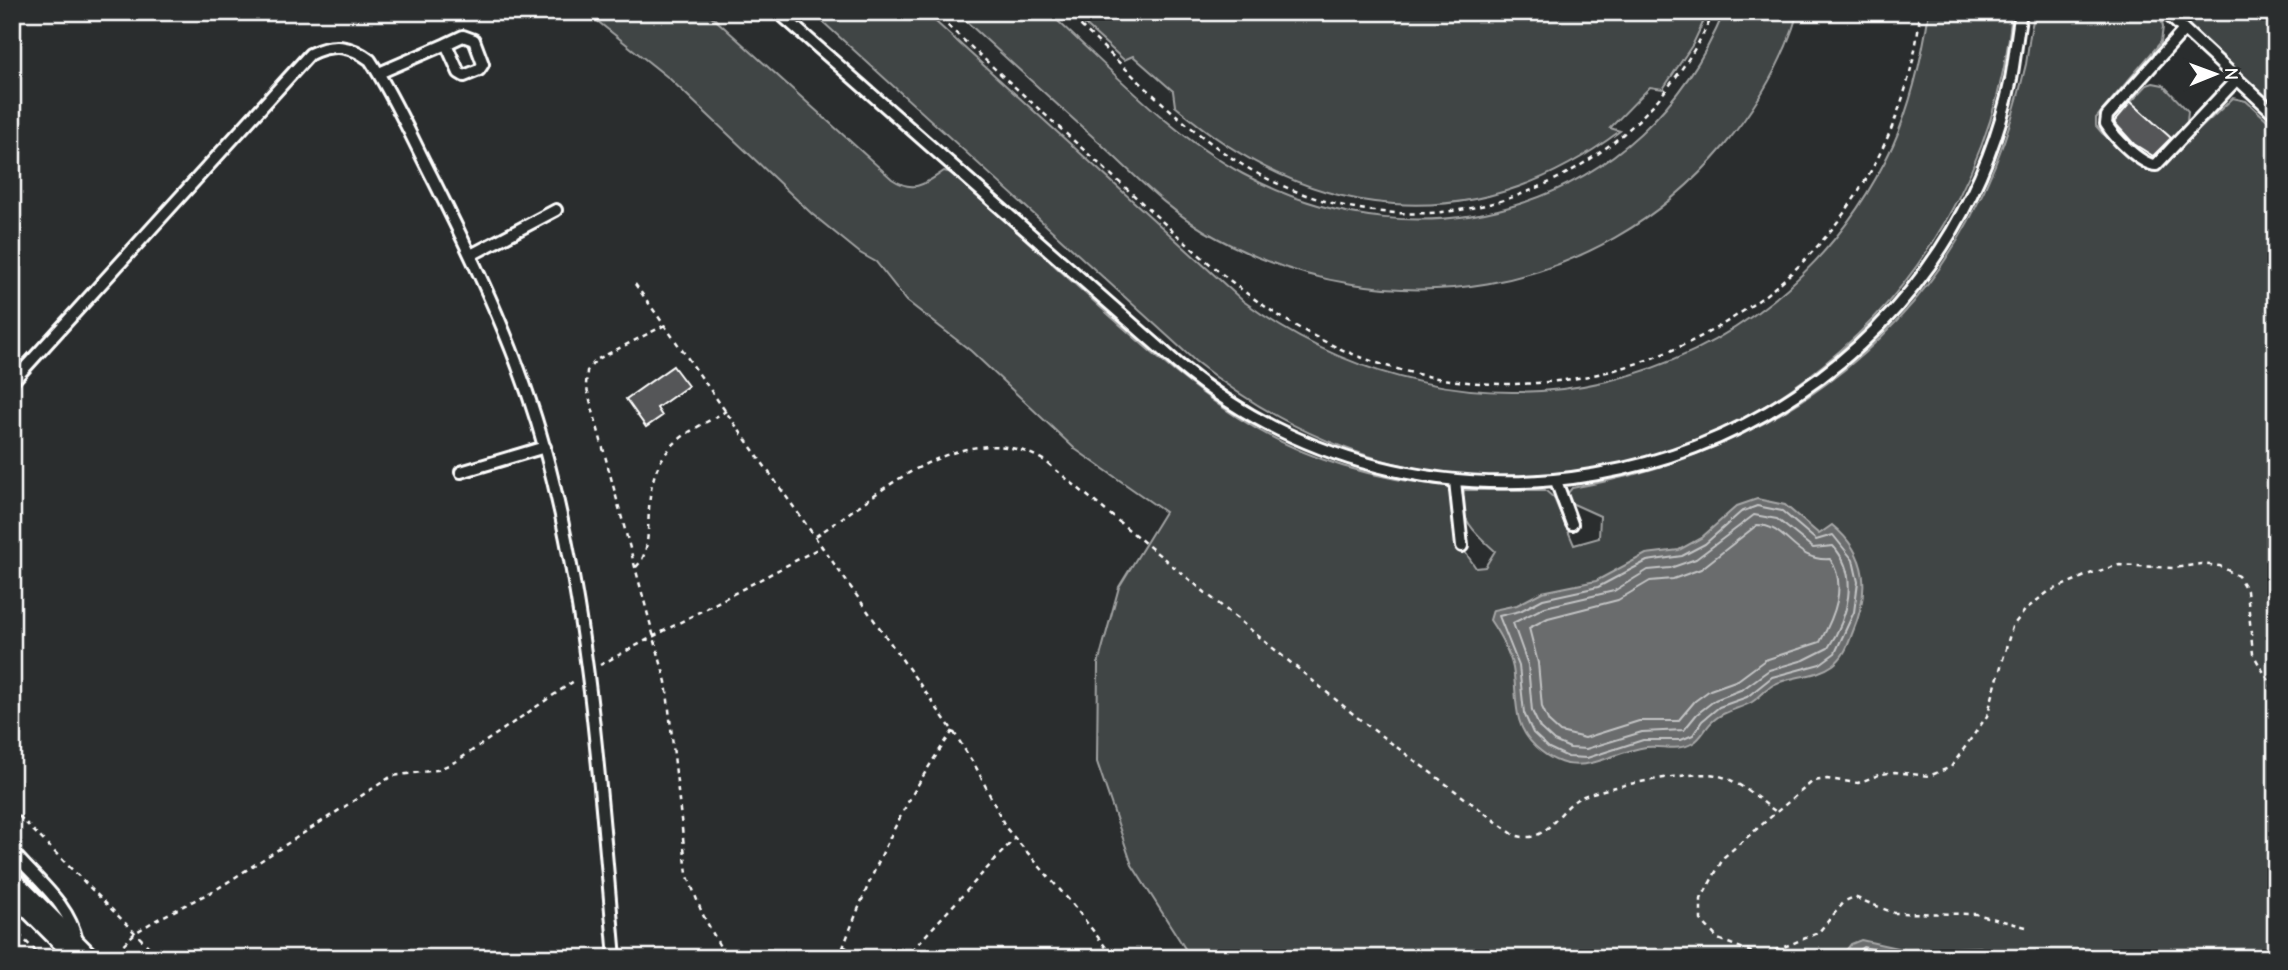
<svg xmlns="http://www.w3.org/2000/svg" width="2288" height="970" font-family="'Comic Neue',sans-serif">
<rect width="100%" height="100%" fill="#2a2d2e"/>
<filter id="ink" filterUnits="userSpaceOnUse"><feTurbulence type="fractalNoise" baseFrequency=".0143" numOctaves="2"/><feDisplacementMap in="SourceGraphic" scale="14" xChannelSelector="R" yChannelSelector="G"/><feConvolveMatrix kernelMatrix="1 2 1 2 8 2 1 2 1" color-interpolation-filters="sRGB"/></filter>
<g filter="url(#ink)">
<!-- green -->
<path fill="#414445" stroke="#a0a2a2" stroke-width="2" d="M586,12H707L892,179C914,194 926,183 944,171L952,173C1001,217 1049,261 1098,305C1212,408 1290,472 1449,486L1456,547L1459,552H1465L1476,568L1485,567L1495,551C1477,535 1455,516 1464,490H1545L1554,498L1574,545L1599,538L1600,516L1569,502L1567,494L1572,488C1762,455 1921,349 1995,165C2008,133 2018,99 2026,64C2029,47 2029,28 2036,12L2160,13L2163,27L2161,42L2096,118V126L2102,133L2147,169L2156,170L2233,98L2246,101L2276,128V958H1191L1132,865L1097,762L1098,664L1119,587L1165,512L1075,449L971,351L907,301L876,262L860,253L812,214L670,79Z
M812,12H925L1243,301C1466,466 1773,402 1893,145C1912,102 1922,58 1929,12H2012C1984,315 1694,538 1393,463C1319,444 1254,408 1195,361Z
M956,12H1048C1110,68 1169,134 1243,174C1426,273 1643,207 1724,12H1798C1784,61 1756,107 1724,146C1597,298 1389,330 1217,238C1173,215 1138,179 1102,145C1053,101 1005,57 956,12Z
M1071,12H1708L1693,44L1663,89L1650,87L1610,128L1620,131C1472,242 1312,223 1175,106L1173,91L1133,56L1124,60Z
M2174,12H2276V106Z
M2153,83L2163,85L2188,111L2187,122L2172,139L2131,102L2147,85Z"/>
<!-- water -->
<path fill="#6a6c6d" stroke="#a6a7a7" stroke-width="2" d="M1757,499L1785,505L1819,534L1832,525C1869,555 1870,592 1852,634C1848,645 1844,657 1833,665C1815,678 1791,675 1773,685C1765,690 1760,697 1752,702C1740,709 1725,710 1714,720C1706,726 1702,738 1693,743C1678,752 1662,745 1646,747C1605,753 1577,784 1536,747C1511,724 1518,697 1513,668C1509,650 1500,635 1490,620L1493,610L1517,605L1542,592L1596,581L1646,554L1679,550L1701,538L1737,506Z
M1861,940L1906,950L1980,947L2002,958H1840L1851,944Z"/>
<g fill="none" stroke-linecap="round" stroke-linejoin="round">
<!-- shore -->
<path stroke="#c3c4c5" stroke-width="2" d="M1757,506L1782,511L1816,540L1833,535L1853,560L1858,582L1854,612L1835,653L1820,664L1772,677L1747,697L1719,707L1702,721L1693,735L1681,740H1643L1587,758L1568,757L1549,748L1533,733L1524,713L1519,666L1499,616L1520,611L1543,599L1598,587L1647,561L1682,556L1705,544L1741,512Z
M1754,515L1777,519L1813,548L1833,546C1860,575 1848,618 1828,648L1804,660L1769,670L1743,689L1715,700L1697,714L1684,730L1642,732L1586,749L1570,748L1554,741L1540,728L1532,711L1528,665L1513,623L1545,607L1614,591L1648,570L1670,568L1696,559Z
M1757,525C1788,525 1793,562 1830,559C1848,585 1834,617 1820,642L1765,660L1738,680L1710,690L1695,701L1678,721H1639L1585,738L1560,732L1549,722L1542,707L1538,663L1529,628L1548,618L1618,600L1650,581L1673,579L1701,569Z
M1849,958L1863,947L1906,957L1970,953L1989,958"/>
</g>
<!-- building -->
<path fill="#555758" stroke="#fff" stroke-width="2" d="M2131,102L2171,138L2153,156L2134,144L2114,122Z
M673,366L688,386L657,408L662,416L646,427L626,399Z"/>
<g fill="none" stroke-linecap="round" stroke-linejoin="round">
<!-- service casing -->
<g stroke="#fff" stroke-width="16">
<path id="service" d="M778,12L1178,364C1419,566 1791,501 1952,231C1979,185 2000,132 2011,79C2015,57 2017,34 2021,12
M2165,12L2276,115
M2184,30L2107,116L2106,124C2114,137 2141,165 2156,165L2237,79
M463,36L474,40L483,64L479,70L464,76L459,73L446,44Z
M379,73L446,44
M471,255L556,210
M12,382L310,54C333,43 350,45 370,60C395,98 413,141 434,181C477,267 520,357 545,450C590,615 600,788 615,958
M461,472L545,447
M1455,481L1462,546
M1556,481L1572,524
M12,851C36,880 69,903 77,941"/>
</g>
<!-- tertiary casing -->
<g stroke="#fff" stroke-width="32">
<path id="tertiary" d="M12,886L84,958"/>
</g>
<!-- path -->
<path stroke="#fff" stroke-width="2.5" stroke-dasharray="5 5" stroke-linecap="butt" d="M933,12C998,72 1063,131 1128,190C1186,243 1244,300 1314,336C1456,411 1627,397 1756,302C1847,236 1911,125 1920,12
M1066,12C1125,66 1194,142 1266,178C1440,265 1635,185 1714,12
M635,284L953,731L977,769L1006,828L1074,906L1114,958
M665,325L596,360L587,371L586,385L666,682L687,874L702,913L726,958
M816,536C881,493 965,413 1045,461L1363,722L1514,835C1547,846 1555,812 1579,798C1598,788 1695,770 1716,775C1738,780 1757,798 1775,811
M636,567C661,544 633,487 672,446C686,431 708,422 726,411
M600,665L823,546
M12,809L160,958
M12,927L42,958
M2026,927L1976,914L1894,913L1854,897L1845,901L1818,933L1762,956L1718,939L1701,920V899L1724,857L1813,781L1827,779L1858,783L1881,774L1895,772L1929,776L1951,767L1987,716L2012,627L2026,609L2048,592L2092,573L2119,565L2174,568L2201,564L2220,566L2238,576L2247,591L2253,654L2276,693
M843,946L865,958
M109,958L135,933L156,920L217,889L392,776L437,770L457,761L574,681
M839,958C870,877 902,801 953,731
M905,958L1014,839"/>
<!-- service -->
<use href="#service" stroke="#2a2d2e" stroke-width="10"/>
<!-- tertiary -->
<use href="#tertiary" stroke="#2a2d2e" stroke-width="26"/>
</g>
</g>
<!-- margin -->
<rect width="2288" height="970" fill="none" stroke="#2a2d2e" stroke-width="42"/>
<rect x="21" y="21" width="2246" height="928" fill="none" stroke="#fff" stroke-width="2.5" filter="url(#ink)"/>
<!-- north arrow -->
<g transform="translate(2215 74) rotate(89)" stroke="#2a2d2e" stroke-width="5" paint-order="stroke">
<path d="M0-5L12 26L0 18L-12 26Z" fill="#ffffff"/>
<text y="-10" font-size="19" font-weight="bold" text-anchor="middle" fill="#ffffff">N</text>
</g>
</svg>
